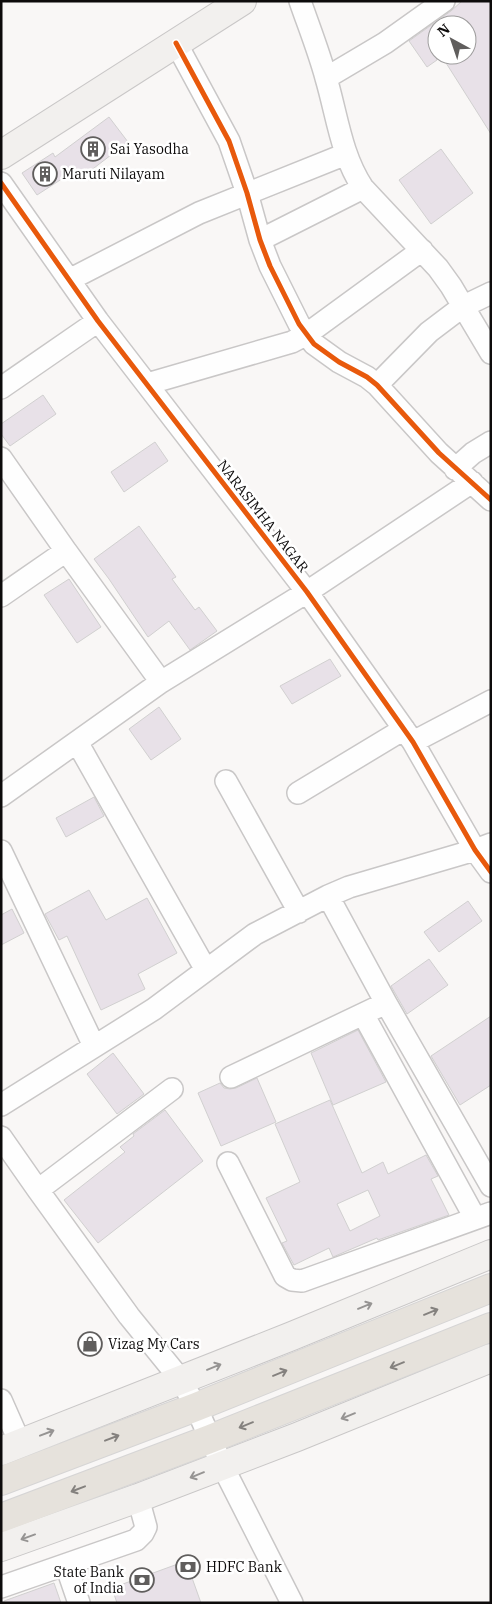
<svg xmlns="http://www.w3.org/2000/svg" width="492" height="1604" font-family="'IBM Plex Serif',serif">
<rect width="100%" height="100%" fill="#f9f7f6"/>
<!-- building -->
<path fill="#e8e1e8" stroke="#d1d0d0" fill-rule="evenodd" d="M462,1H491V134L441,55H467V25H437V60L427,67L409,41L451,11Z
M109,117L128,142L77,181L71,173L37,195L22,173L53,153L55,157Z
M441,149L473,193L431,224L399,180Z
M43,395L56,414L10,446L1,434V424Z
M155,442L168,461L124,492L111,472Z
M139,526L176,577L172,579L195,610L199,607L217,631L190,650L169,621L148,637L109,579L94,559Z
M69,579L101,627L77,643L44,595Z
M330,659L341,676L292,704L280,686Z
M159,707L181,739L151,760L129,729Z
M94,797L104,816L66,837L56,818Z
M89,890L106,920L147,898L177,953L138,974L145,989L101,1010L67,936L59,940L45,914Z
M468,901L482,921L439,952L424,932Z
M12,909L24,933L1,945V915Z
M429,959L448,985L407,1014L391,986Z
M491,1016V1085L460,1105L431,1056Z
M358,1030L386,1082L333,1105L311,1053Z
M113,1053L144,1094L117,1114L87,1074Z
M257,1078L276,1122L221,1146L198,1093L220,1083L224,1088L230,1089L236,1088Z
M330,1100L362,1173L383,1162L388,1174L426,1155L438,1176L431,1179L449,1215L378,1240L377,1238L333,1257L329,1248L294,1265L282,1243L287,1241L266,1198L300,1182L275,1124ZM368,1190L380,1216L350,1231L337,1204Z
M165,1110L203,1161L98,1243L64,1200L125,1152L120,1147L134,1136L133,1134Z
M186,1561L201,1603H117L112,1588Z
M54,1583L61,1603H4V1601Z"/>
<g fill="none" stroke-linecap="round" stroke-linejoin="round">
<!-- street casing -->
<g stroke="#c9c7c7" stroke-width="24">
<path id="street" d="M300,1C309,27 319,52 326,78C337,115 341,155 363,188L438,268L451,286L491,353
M176,43L229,141L247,193L260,240L270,266L299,324L314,344L339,362L367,377L377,385L439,453L491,500
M326,78L385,43L444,1
M1,183L98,321L307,592L413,742L475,850L491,872
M260,240L363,188
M69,280L199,213L346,154
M147,384L292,342L307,334L422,250
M377,385L429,332L462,307L491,293
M1,388L98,321
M1,458L66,551L1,596
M455,469L473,453L491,442
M66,551L161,682
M77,742L206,970
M413,742L491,701
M226,781L299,912
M298,793L404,729
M1,796L161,682L307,592L472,482
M1,851L94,1046
M328,896L386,1003
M363,1014L475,1218
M231,1077L386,1003L491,1186
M1,1105L154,1009L255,934L328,896L349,887L475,850L491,844
M1,1137L38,1190L129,1316L181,1380L196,1407L222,1465L292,1603
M228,1163L285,1276L292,1280L302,1281L491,1213
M38,1190L172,1089
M1,1400L20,1443
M66,1565L79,1603
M1,1587L136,1540L143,1533L146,1527L138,1498"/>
</g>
<!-- secondary casing -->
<g stroke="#c9c7c7" stroke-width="30">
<path id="secondary" d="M1,155L242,1
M1,1451L292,1336L491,1254
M1,1547L138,1498L297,1437L491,1358"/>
</g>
<!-- primary casing -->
<g stroke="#d6d5d5" stroke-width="30">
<path id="primary" d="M1,1481L196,1407L491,1288
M1,1518L210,1439L491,1327"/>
</g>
<!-- street -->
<use href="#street" stroke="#fefefe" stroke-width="21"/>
<!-- secondary -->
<use href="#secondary" stroke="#f2f0ee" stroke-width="28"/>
<!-- primary -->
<use href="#primary" stroke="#e6e2dc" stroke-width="28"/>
<!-- cycleway casing -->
<g stroke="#fff" stroke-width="8">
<path id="cycleway" d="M176,43L229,141L247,193L260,240L270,266L299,324L314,344L339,362L367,377L377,385L439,453L491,500
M1,183L98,321L307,592L413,742L475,850L491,872"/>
</g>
<!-- cycleway -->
<use href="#cycleway" stroke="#e8590c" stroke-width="5"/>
</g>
<!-- one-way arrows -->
<defs><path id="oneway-shaft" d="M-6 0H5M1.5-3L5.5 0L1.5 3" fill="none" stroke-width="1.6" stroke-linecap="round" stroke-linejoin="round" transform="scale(1.25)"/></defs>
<g stroke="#969493">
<use href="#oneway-shaft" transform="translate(365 1306) rotate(-22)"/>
<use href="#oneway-shaft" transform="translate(214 1367) rotate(-22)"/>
<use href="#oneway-shaft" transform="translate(348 1416) rotate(158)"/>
<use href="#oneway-shaft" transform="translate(47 1433) rotate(-21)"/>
<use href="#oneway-shaft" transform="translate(197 1475) rotate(158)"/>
<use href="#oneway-shaft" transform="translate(28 1537) rotate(160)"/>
</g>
<g stroke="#84817e">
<use href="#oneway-shaft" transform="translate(431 1312) rotate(-22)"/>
<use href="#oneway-shaft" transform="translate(397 1365) rotate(158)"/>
<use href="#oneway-shaft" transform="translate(280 1373) rotate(-22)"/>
<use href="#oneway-shaft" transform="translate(246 1425) rotate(158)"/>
<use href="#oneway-shaft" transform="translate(112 1438) rotate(-21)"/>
<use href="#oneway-shaft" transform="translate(78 1489) rotate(159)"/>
</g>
<!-- icons -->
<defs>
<g id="building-ring" transform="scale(1.25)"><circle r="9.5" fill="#fff" stroke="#605e5d" stroke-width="1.5"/><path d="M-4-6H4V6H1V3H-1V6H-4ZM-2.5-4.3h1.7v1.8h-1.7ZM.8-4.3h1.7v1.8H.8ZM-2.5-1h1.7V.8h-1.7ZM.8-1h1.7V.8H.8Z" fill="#605e5d"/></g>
<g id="shop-ring" transform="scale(1.25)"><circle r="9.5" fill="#fff" stroke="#605e5d" stroke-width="1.5"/><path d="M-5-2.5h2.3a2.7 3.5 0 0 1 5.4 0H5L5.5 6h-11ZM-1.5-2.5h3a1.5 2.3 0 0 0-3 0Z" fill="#605e5d"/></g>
<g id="bank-ring" transform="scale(1.25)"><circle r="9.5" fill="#fff" stroke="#605e5d" stroke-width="1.5"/><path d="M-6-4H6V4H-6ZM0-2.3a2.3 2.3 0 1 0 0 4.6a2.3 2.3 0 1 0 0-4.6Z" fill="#605e5d"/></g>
</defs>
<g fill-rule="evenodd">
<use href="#building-ring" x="93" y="149"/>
<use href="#building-ring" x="45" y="174"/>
<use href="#shop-ring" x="90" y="1344"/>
<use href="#bank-ring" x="188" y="1567"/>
<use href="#bank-ring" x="142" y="1580"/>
</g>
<g text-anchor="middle" stroke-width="5" stroke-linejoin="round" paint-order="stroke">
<!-- poi labels -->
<g font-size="14" fill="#0d0b0b" stroke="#fff" text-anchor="start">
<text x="110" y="154">Sai Yasodha</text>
<text x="62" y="179">Maruti Nilayam</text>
<text x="108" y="1349">Vizag My Cars</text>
<text x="206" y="1572">HDFC Bank</text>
<text x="124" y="1577" text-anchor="end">State Bank<tspan x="124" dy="16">of India</tspan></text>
</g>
<!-- street labels -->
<g font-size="14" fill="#0d0b0b" stroke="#fff">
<text transform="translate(263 516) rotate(52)" y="5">NARASIMHA NAGAR</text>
</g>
</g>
<!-- border -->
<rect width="492" height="1604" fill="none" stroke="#0d0b0b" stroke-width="5"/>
<!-- north arrow -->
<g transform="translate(452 40) rotate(320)"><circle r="24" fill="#ffffff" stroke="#9e9d9d"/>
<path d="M0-4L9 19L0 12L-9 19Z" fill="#605e5d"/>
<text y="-8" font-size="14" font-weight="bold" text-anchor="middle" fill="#0d0b0b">N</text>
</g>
</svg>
